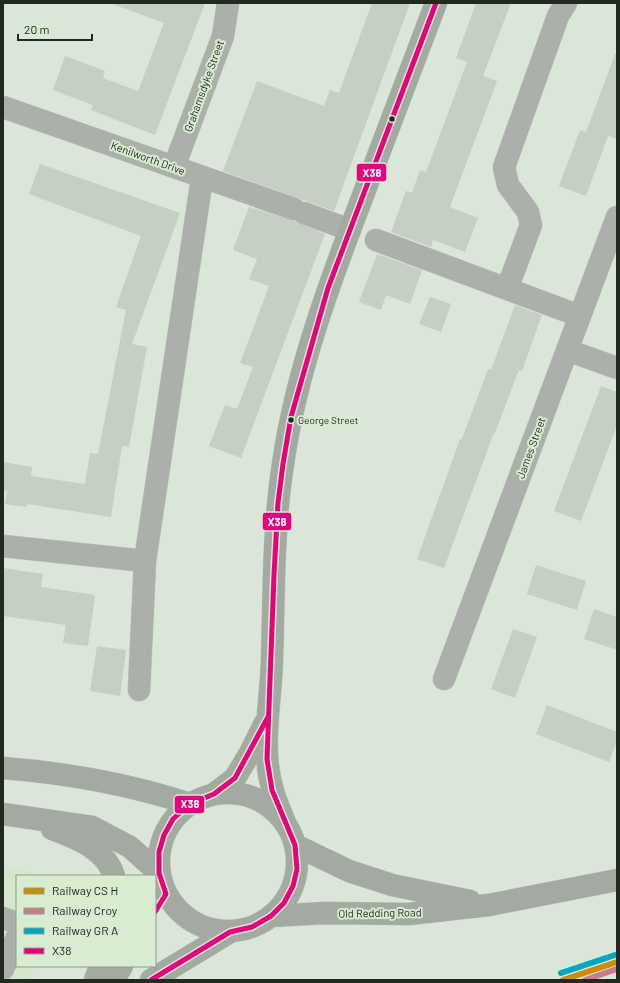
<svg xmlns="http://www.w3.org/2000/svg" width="620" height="983" font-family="Barlow,sans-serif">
<rect width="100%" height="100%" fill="#dae6d7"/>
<!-- built -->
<path fill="#d3e7cd" d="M3,866L52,876H17V966H35L29,980H3Z"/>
<!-- building -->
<path fill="#c5cfc3" d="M115,3H205L155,135L91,110L93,105L53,90L65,56L105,71L103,78L138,91L164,23L115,5Z
M372,3H410L334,211L223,171L257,81L324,106L330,90L339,93Z
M476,3H511L483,76L497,81L450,207L478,218L465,252L433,240L431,247L391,232L406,191L412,193L420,170L426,172L467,62L456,58Z
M615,54H617V139L608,136L586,196L559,186L580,130L586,132Z
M40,164L180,213L132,344L147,347L129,447L122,446L111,517L27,504L26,507L5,504L7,491L3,490V462L32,467L31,476L85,484L90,453L98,454L126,310L116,307L141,236L29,194Z
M249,207L295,221L325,234L241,458L209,446L225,405L237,409L253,367L240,363L269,286L249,279L257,259L233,250Z
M377,254L422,270L410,304L386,295L381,310L359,302Z
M430,297L451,304L441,332L419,324Z
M515,305L542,315L522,371L519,370L494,435H493L444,568L417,559L460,439H462L488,369L491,370Z
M601,386L617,392V425L581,521L554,511Z
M536,565L586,581L577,610L527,594Z
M3,568L43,574L41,587L95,595L88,646L63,643L66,625L3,616Z
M594,609L617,617V650L584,639Z
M513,629L537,637L515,698L491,689Z
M97,646L126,650L120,696L90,691Z
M547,705L617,732V741L609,762L536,734Z"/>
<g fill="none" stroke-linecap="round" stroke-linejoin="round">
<!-- minor casing -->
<g stroke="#bac3b8" stroke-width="23">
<path id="minor" d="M3,107L294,209
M174,167L223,36L228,3
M304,213L350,230
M376,240L580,316
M507,289L531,225L528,212L508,185L504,167L558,16L566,3
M567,350L617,368
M3,546L145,561
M444,679L617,217
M139,690L145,561L202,178
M3,918L17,923
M3,969L17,937"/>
</g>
<!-- major casing -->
<g stroke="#bac3b8" stroke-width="23">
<path id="major" d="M3,768C67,773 129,784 190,804
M159 862a69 69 0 1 1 138 0a69 69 0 1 1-138 0Z
M214,794L235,778L250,753L265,723
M3,814L92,827L130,847L159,873
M285,823C281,812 276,802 273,791C260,749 271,702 272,660C274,594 273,528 283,464C296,373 329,284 362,198C387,133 411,68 436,3
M52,829C76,838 106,849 114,876
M295,845L349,871L392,885L470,901
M271,916L325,913L409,914L489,905L617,880
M95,980L100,966
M114,980L122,966
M151,980L230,932"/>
</g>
<!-- minor -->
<use href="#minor" stroke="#acb0ab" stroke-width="22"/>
<!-- major -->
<use href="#major" stroke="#a3aaa1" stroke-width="22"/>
<!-- bus-1 casing -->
<g stroke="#d7ecd1" stroke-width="8">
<path id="bus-1" d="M155,912L166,894L159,873V852L164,835L173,819L190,804L214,794L235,778L268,717
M151,980L230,932L252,927L271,916L284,903L293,886L297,869L295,845L272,790L267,759L274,575L278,503L283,464L291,417L328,288L436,3"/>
</g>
<!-- bus-1 -->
<use href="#bus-1" stroke="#e5007d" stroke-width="5"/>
<!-- rail-1 casing -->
<g stroke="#d7ecd1" stroke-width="9">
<path id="rail-1" d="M563,980L617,962"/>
</g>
<!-- rail-2 casing -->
<g stroke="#d7ecd1" stroke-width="9">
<path id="rail-2" d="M585,980L617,969"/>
</g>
<!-- rail-3 casing -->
<g stroke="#d7ecd1" stroke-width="9">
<path id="rail-3" d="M561,973L615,955"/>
</g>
<!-- rail-1 -->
<use href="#rail-1" stroke="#cc8d06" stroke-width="6"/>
<!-- rail-2 -->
<use href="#rail-2" stroke="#ca7c8d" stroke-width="6"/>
<!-- rail-3 -->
<use href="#rail-3" stroke="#02a3c5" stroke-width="6"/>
</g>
<!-- markers -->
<g fill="#222a20" stroke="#d7ecd1" stroke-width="1.5">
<circle cx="392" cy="119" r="3.5"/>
<circle cx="291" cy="420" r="3.5"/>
</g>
<g text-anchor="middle" stroke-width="4" stroke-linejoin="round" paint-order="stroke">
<!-- bus labels -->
<g font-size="10" fill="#222a20" stroke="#d7ecd1" text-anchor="start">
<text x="298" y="424">George Street</text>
</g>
<!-- street labels -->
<g font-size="11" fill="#222a20" stroke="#d7ecd1">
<text transform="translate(204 86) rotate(-70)" y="4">Grahamsdyke Street</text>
<text transform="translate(148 158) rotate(20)" y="4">Kenilworth Drive</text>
<text transform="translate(531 448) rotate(-70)" y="4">James Street</text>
<text transform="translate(380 913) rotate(-1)" y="4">Old Redding Road</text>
</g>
</g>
<g stroke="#d7ecd1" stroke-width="1.5">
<rect x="356" y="163" width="31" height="19" rx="4" fill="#e5007d"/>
<rect x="262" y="512" width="30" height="19" rx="4" fill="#e5007d"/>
<rect x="174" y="795" width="31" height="19" rx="4" fill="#e5007d"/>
</g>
<g font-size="11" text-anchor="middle" font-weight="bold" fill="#fff">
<text x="372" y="177">X38</text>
<text x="277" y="526">X38</text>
<text x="190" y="808">X38</text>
</g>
<!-- border -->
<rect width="620" height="983" fill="none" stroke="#222a20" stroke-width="8"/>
<!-- legend -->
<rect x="16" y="875" width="140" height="92" fill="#d7ecd1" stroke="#8f9e8a"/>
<rect x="24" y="888" width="20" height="6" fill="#cc8d06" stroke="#8f9e8a"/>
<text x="52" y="895" font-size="12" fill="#222a20">Railway CS H</text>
<rect x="24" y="908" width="20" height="6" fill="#ca7c8d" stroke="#8f9e8a"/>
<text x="52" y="915" font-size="12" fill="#222a20">Railway Croy</text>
<rect x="24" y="928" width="20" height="6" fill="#02a3c5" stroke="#8f9e8a"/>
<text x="52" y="935" font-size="12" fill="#222a20">Railway GR A</text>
<rect x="24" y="948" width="20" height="6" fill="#e5007d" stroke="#8f9e8a"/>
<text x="52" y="955" font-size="12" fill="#222a20">X38</text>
<!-- scale -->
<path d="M18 34v6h74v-6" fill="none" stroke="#222a20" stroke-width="2"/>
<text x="24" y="34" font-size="12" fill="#222a20" stroke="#d7ecd1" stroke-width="3" paint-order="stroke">20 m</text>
</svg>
